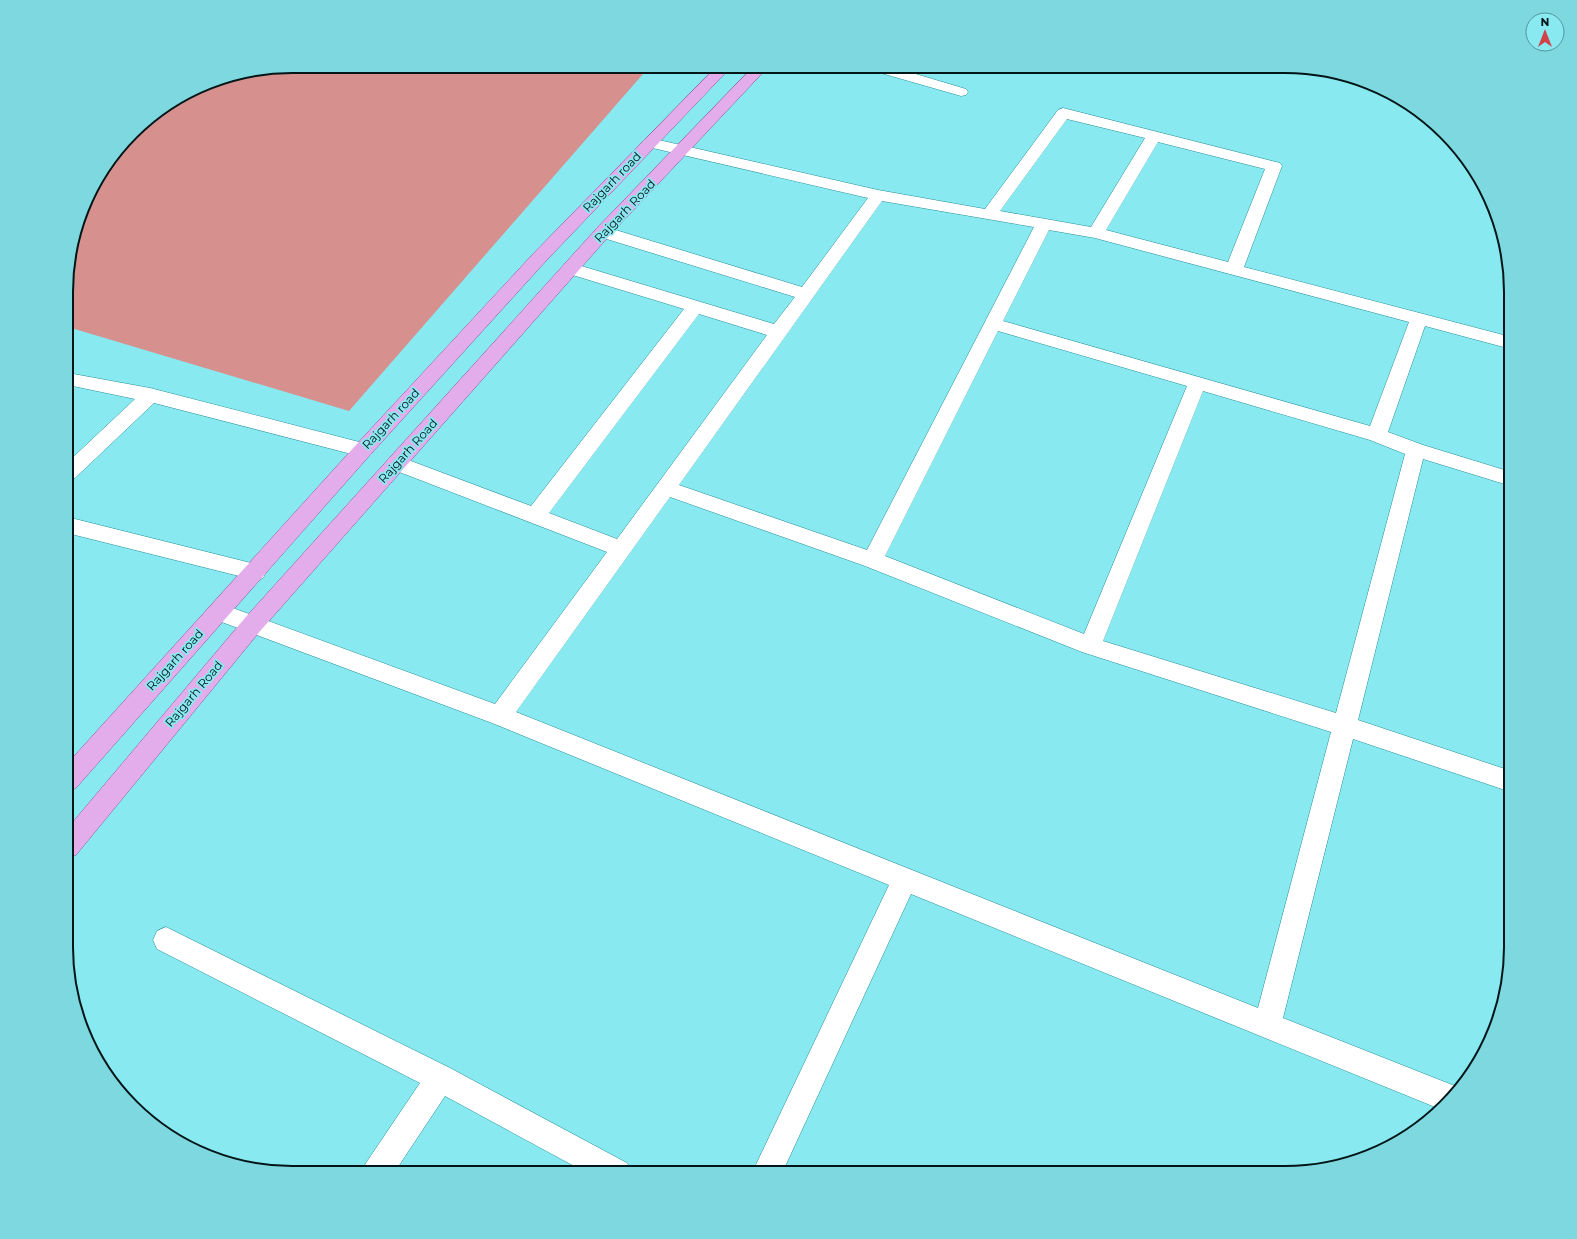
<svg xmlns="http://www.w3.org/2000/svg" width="1577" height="1239" font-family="Montserrat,sans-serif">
<rect width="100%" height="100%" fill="#89e9f1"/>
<!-- green -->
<path fill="#d6908d" d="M292,66H650L349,411L68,327V262L96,179L143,122L219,78Z"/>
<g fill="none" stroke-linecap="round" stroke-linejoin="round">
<!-- minor casing -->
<g stroke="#258f97" stroke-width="1">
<path id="minor" d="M865,66H889L966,89L968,92L966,95L961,96L867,69Z
M1063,108L1280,163L1282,166L1244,267L1511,337V349L1425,326L1388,432L1423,445L1511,472V486L1423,459L1358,720L1511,771V792L1353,739L1283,1018L1460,1088L1455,1096L1440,1109L911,894L782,1173H752L889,885L492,723L211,618L208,612L211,606L219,603L495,704L607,552L389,468L386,463L389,458L396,456L403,458L531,506L684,309L566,273L563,269L566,265L572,264L578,265L774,324L795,297L597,236L595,232L597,228L603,227L609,228L802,287L868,198L644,146L642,143L644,140L650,138L878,190L985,209L1058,110ZM1067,119L1145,138L1091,227L1000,211ZM1158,142L1265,169L1228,262L1106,230ZM882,201L1034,227L867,550L679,485ZM1049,230L1095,238L1409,322L1370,426L1003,321ZM699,314L767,335L617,539L549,513ZM998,331L1187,386L1084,634L885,556ZM1203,391L1370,440L1405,454L1336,713L1103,641ZM670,497L865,566L1082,652L1331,732L1258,1008L516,712Z
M68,373L150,388L363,443L370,445L373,450L370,455L363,457L154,403L75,478L68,480V462L135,399L68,385Z
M67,517L263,566L266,572L263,578L255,580L67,533Z
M166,927L450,1068L627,1163L632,1173H587L445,1096L394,1173H361L366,1163L420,1083L157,949L153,940L157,931Z"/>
</g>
<!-- major casing -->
<g stroke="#895598" stroke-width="1">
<path id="major" d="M717,66H732L545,262L370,455L76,788L67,792V764L356,445L533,254Z
M754,66H769L609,236L261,630L76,855L67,858V829L245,618L597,228Z"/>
</g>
<!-- minor -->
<use href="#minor" fill="#fff" fill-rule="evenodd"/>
<!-- major -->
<use href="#major" fill="#e3adeb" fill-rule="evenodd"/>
</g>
<g text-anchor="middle" stroke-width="3.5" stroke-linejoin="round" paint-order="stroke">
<!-- street labels -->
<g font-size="12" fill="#021517" stroke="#89e9f1">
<text transform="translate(612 182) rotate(-46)" y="4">Rajgarh road</text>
<text transform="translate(625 211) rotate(-46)" y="4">Rajgarh Road</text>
<text transform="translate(391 419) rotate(-47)" y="4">Rajgarh road</text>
<text transform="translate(408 451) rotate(-48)" y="4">Rajgarh Road</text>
<text transform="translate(175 660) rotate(-48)" y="4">Rajgarh road</text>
<text transform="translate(194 694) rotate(-50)" y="4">Rajgarh Road</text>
</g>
</g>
<!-- crop -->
<path d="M0 0H1577V1239H0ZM292 73H1285A219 219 0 0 1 1504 292V947A219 219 0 0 1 1285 1166H292A219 219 0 0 1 73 947V292A219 219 0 0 1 292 73Z" fill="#7ed8e0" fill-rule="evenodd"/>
<path fill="none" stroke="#021517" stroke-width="2" d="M292 73H1285A219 219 0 0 1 1504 292V947A219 219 0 0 1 1285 1166H292A219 219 0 0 1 73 947V292A219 219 0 0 1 292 73Z"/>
<!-- north arrow -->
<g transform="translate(1545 32)"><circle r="19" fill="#89e9f1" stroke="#53949a"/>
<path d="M0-3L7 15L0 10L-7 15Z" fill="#d14147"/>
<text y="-6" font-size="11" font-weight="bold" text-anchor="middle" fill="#021517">N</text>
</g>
</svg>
